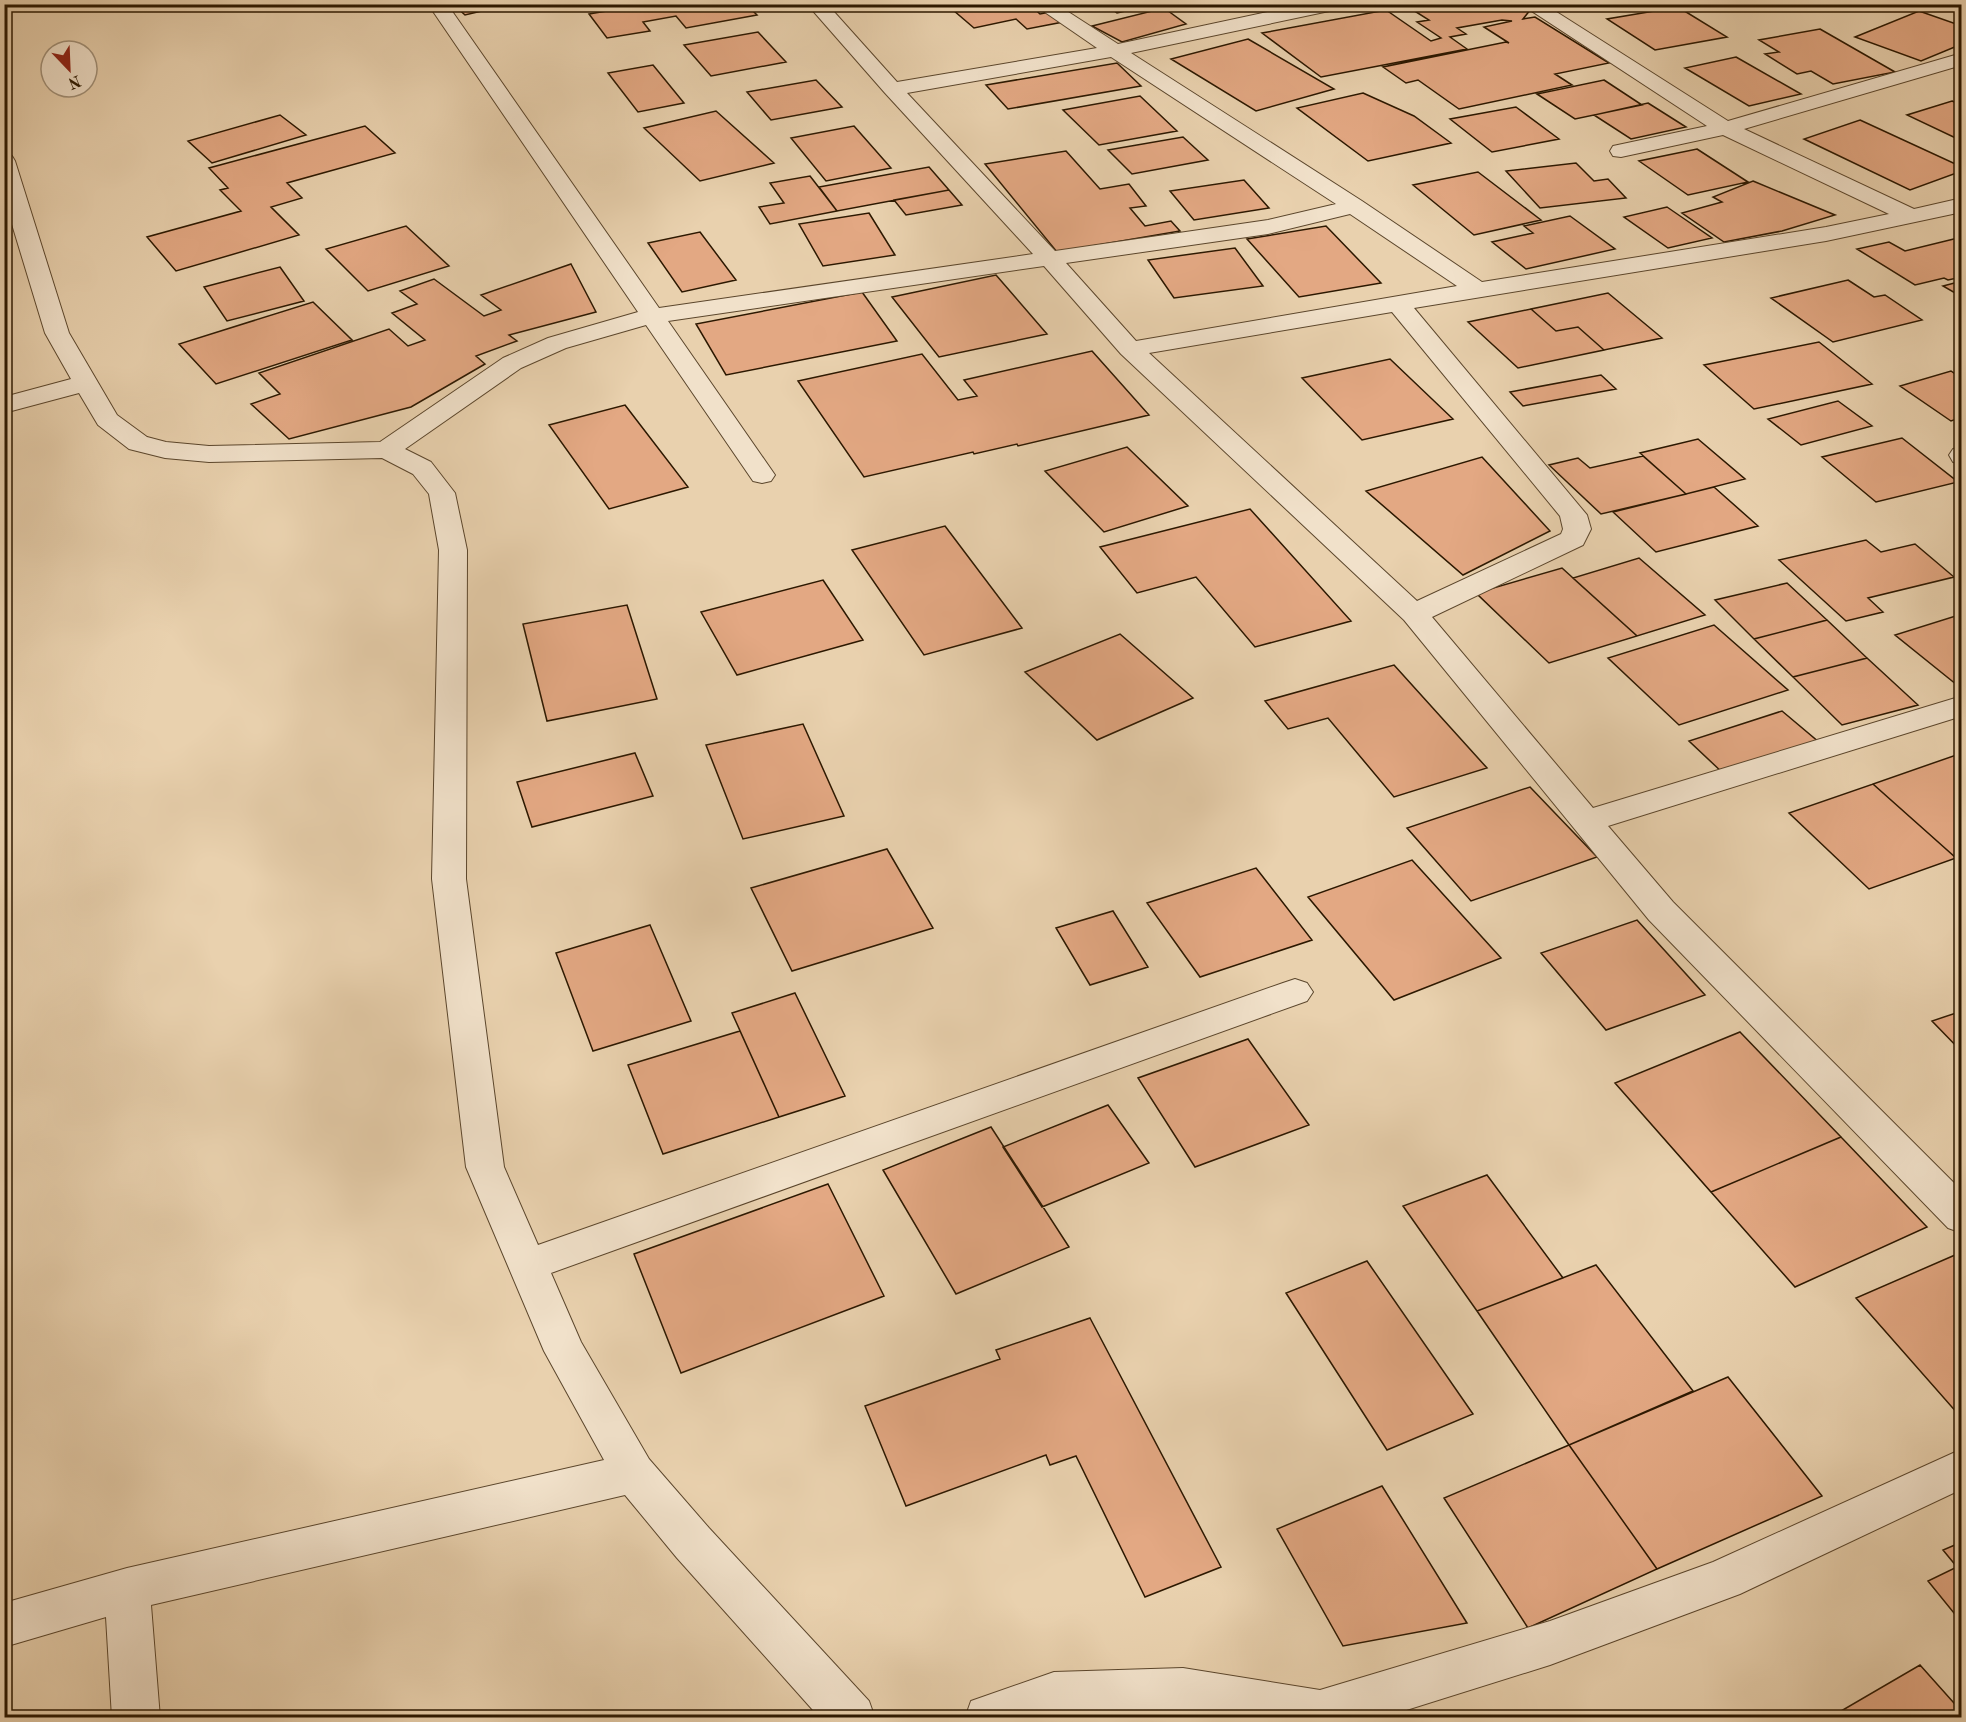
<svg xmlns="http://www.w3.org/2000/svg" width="1966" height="1722" font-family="'Old Standard TT',serif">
<rect width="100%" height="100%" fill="#e9d1ae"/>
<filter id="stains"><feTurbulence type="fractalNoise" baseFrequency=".00333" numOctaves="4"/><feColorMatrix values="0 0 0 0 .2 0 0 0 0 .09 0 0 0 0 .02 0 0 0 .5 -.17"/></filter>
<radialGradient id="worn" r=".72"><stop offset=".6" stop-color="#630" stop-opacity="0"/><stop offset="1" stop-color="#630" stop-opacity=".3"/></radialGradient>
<!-- building -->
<path fill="#e3a883" stroke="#2c1800" stroke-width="1.5" d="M453,4H485L490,9L465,15Z
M648,4H780L751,9L757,15L686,28L676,16L643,22L650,31L607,38L589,14Z
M946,4H1029L1040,14L1050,12L1063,22L1027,29L1016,19L974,28Z
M1105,4H1156L1117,13Z
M1440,4H1507L1531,9L1523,19L1535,17L1609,63L1555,74L1572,85L1459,109L1418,80L1406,83L1383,67L1506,42L1509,43L1484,27L1512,21L1502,20L1457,28L1466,34L1450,37L1467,49L1321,77L1262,33L1386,10L1431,41L1441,38L1417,22L1429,20L1413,10Z
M1678,7L1727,37L1655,50L1607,19Z
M1164,8L1186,24L1122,42L1092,26Z
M1919,11L1962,26V44L1921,61L1855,37Z
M1820,29L1895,72L1833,84L1811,71L1797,74L1765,54L1779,52L1759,40Z
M758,32L786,62L711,76L684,45Z
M1248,39L1334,89L1256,111L1171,59Z
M1736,57L1801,94L1749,106L1685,68Z
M1117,63L1141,86L1008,109L986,85Z
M653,65L684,103L638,112L608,73Z
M816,80L842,107L771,120L747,92Z
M1604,80L1642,105L1575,119L1537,94Z
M1363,93L1414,116L1451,143L1368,161L1297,108Z
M1140,96L1177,131L1099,145L1063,110Z
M1952,101L1962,105V141L1907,115Z
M1648,103L1686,127L1631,139L1594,115Z
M1516,107L1559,139L1492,152L1450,119Z
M716,111L774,163L700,181L644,128Z
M280,115L306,135L212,163L188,141Z
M1860,120L1962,167V171L1910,190L1804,139Z
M365,126L395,153L287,183L302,198L271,207L299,235L176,271L147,237L241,211L220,190L228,188L209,168Z
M854,126L891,168L826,181L791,138Z
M1183,137L1208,160L1132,174L1108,150Z
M1697,149L1748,182L1688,195L1639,161Z
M1066,151L1100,189L1129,184L1146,206L1130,208L1145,226L1171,221L1180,231L1057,252L985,164Z
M1576,163L1594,181L1608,179L1626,198L1540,208L1506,171Z
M929,167L949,190L837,211L819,187Z
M1478,172L1541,220L1474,235L1413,185Z
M810,176L837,211L770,224L759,207L784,203L770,183Z
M1244,180L1269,208L1194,220L1170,191Z
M1753,181L1835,215L1782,231L1724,242L1682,213L1722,202L1713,197Z
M949,190L962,205L906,215L894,200Z
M1667,207L1683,218L1712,238L1668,248L1624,217Z
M869,213L895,255L823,266L799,224Z
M1570,216L1615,249L1526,269L1492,242L1533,233L1524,226Z
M406,226L449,266L368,291L326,249Z
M1326,226L1381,283L1299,297L1247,239Z
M700,232L736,280L682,292L648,243Z
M1962,237V277L1948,280L1944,278L1915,285L1857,249L1889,242L1905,251Z
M1235,248L1263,286L1174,298L1148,260Z
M571,264L596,312L509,335L517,341L476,356L485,364L411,407L289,439L251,404L280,394L259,373L389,329L408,346L425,340L392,313L417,304L400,291L434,279L484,316L501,310L481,295Z
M280,267L304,301L227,321L204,287Z
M996,275L1047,334L939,357L892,297Z
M1848,280L1874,297L1885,295L1922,320L1833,342L1771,298Z
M1962,281V297L1943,286Z
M862,292L897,341L726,375L696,324Z
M1608,293L1662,338L1604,350L1578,327L1556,331L1531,309Z
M313,302L352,340L216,384L179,344Z
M1531,309L1556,331L1578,327L1604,350L1518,368L1468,322Z
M1819,342L1872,384L1754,409L1704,365Z
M1092,351L1149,415L1018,446L1017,444L974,454L973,452L864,477L798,381L922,354L958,400L977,396L964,380Z
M1390,359L1453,419L1362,440L1302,378Z
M1951,371L1962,379V417L1951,421L1900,386Z
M1601,375L1616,389L1523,406L1510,392Z
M1838,401L1872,426L1801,445L1768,419Z
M625,405L688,487L609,509L549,425Z
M1902,438L1958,482L1876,502L1822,457Z
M1698,439L1745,479L1686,494L1640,453Z
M1127,447L1188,506L1104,532L1045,471Z
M1643,456L1686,494L1601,514L1549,465L1578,458L1590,468Z
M1482,457L1550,531L1463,575L1366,491Z
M1714,487L1758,526L1656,552L1613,512Z
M1250,509L1351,621L1255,647L1196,577L1137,593L1100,547Z
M945,526L1022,628L924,655L852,550Z
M1866,540L1881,552L1915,544L1954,577L1868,598L1883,612L1846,621L1779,560Z
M1639,558L1705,615L1637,636L1573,578Z
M1562,568L1637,636L1549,663L1476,593Z
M823,580L863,640L737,675L701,612Z
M1787,583L1827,620L1754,639L1715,600Z
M627,605L657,699L547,721L523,624Z
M1962,614V689L1895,635Z
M1827,620L1867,658L1793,677L1754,639Z
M1714,625L1788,690L1679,725L1608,658Z
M1120,634L1193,698L1097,740L1025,672Z
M1867,658L1918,705L1842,725L1793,677Z
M1394,665L1487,768L1394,797L1328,718L1288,729L1265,701Z
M1782,711L1820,743L1725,775L1689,741Z
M803,724L844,816L743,839L706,745Z
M635,753L653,796L532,827L517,782Z
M1962,753V856L1956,858L1873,784Z
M1873,784L1956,858L1869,889L1789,813Z
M1530,787L1597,857L1471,901L1407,828Z
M887,849L933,928L792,971L751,888Z
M1412,860L1501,958L1394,1000L1308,897Z
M1256,868L1312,940L1200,977L1147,903Z
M1113,911L1148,967L1090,985L1056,928Z
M1637,920L1705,995L1606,1030L1541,953Z
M650,925L691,1021L593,1051L556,953Z
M795,993L845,1096L779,1117L732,1013Z
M1962,1011V1052L1932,1021Z
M740,1031L779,1117L663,1154L628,1065Z
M1740,1032L1841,1137L1711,1192L1615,1083Z
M1248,1039L1309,1125L1195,1167L1138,1078Z
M1108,1105L1149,1163L1042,1207L1003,1147Z
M991,1127L1069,1247L956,1294L883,1170Z
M1841,1137L1927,1227L1795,1287L1711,1192Z
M1487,1175L1563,1278L1477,1311L1403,1206Z
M828,1184L884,1296L681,1373L634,1254Z
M1962,1252V1413L1958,1414L1856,1298Z
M1367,1261L1473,1414L1387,1450L1286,1293Z
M1596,1265L1693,1391L1569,1445L1477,1311Z
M1090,1318L1221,1567L1145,1597L1076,1456L1050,1465L1046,1455L906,1506L865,1406L1000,1359L996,1350Z
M1728,1377L1822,1496L1657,1569L1569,1445Z
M1569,1445L1657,1569L1528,1628L1444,1498Z
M1382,1486L1467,1623L1343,1646L1277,1529Z
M1962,1542V1623L1928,1581L1957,1567L1943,1550Z
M1920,1665L1962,1712V1718H1829Z"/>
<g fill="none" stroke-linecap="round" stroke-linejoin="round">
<!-- minor casing -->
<g stroke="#5b462c" stroke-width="2">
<path id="minor" d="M428,4H447L659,308L1033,254L885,93L807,4H827L897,82L1097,48L1033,4H1056L1118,44L1305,4H1343L1341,8L1334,10L1131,53L1362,201L1482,282L1826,227L1889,214L1723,135L1621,157L1613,156L1610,151L1613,146L1707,126L1521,4H1544L1728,121L1962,53V65L1744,129L1914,209L1962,198V212L1826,241L1414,308L1587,515L1591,529L1583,545L1432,617L1593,808L1962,696V716L1608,826L1673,902L1962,1191V1233L1948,1228L1649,920L1404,620L1121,354L1044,266L668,321L775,475L771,481L762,483L753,481L646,325L566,348L521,368L405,449L431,462L455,493L467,550L466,879L504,1167L538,1245L1283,983L1295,979L1307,983L1313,992L1307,1001L551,1273L581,1342L649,1459L709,1528L869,1701L875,1718H820L677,1558L625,1495L151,1605L160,1718H112L106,1617L4,1647V1603L127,1568L604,1460L544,1351L466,1167L432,879L439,550L429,494L413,474L382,458L209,462L165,458L129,449L98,425L79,393L4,413V397L71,379L45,333L4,198V155L12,156L15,161L69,333L117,415L147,437L166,442L209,446L380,442L503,358L548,338L638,312ZM1111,57L1336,204L1268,220L1055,251L907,93ZM1350,214L1457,286L1136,341L1066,263L1268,234ZM1392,312L1560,516L1563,529L1561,534L1417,601L1149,353Z
M1962,447V464L1953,462L1949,455L1953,449Z
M1962,1449V1489L1740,1594L1550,1665L1381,1718H1205L1183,1714L965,1718L971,1701L1054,1672L1183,1668L1320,1690L1550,1621L1713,1562Z"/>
</g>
<!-- minor -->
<use href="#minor" fill="#f1e1ca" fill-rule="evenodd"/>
</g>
<!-- margin -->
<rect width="1966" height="1722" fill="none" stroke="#e9d1ae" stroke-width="24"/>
<rect x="6" y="6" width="1954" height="1710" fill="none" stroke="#2c1800" stroke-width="3"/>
<rect x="12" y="12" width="1942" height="1698" fill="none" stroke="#2c1800" stroke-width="1.5"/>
<!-- north arrow -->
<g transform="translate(69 69) rotate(157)"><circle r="28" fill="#f1e1ca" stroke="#a29179" stroke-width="1.5"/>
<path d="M0-4.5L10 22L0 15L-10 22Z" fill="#8f2418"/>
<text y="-9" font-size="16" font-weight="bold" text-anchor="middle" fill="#2c1800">N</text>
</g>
<rect width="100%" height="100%" filter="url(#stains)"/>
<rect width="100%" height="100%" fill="url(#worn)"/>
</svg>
